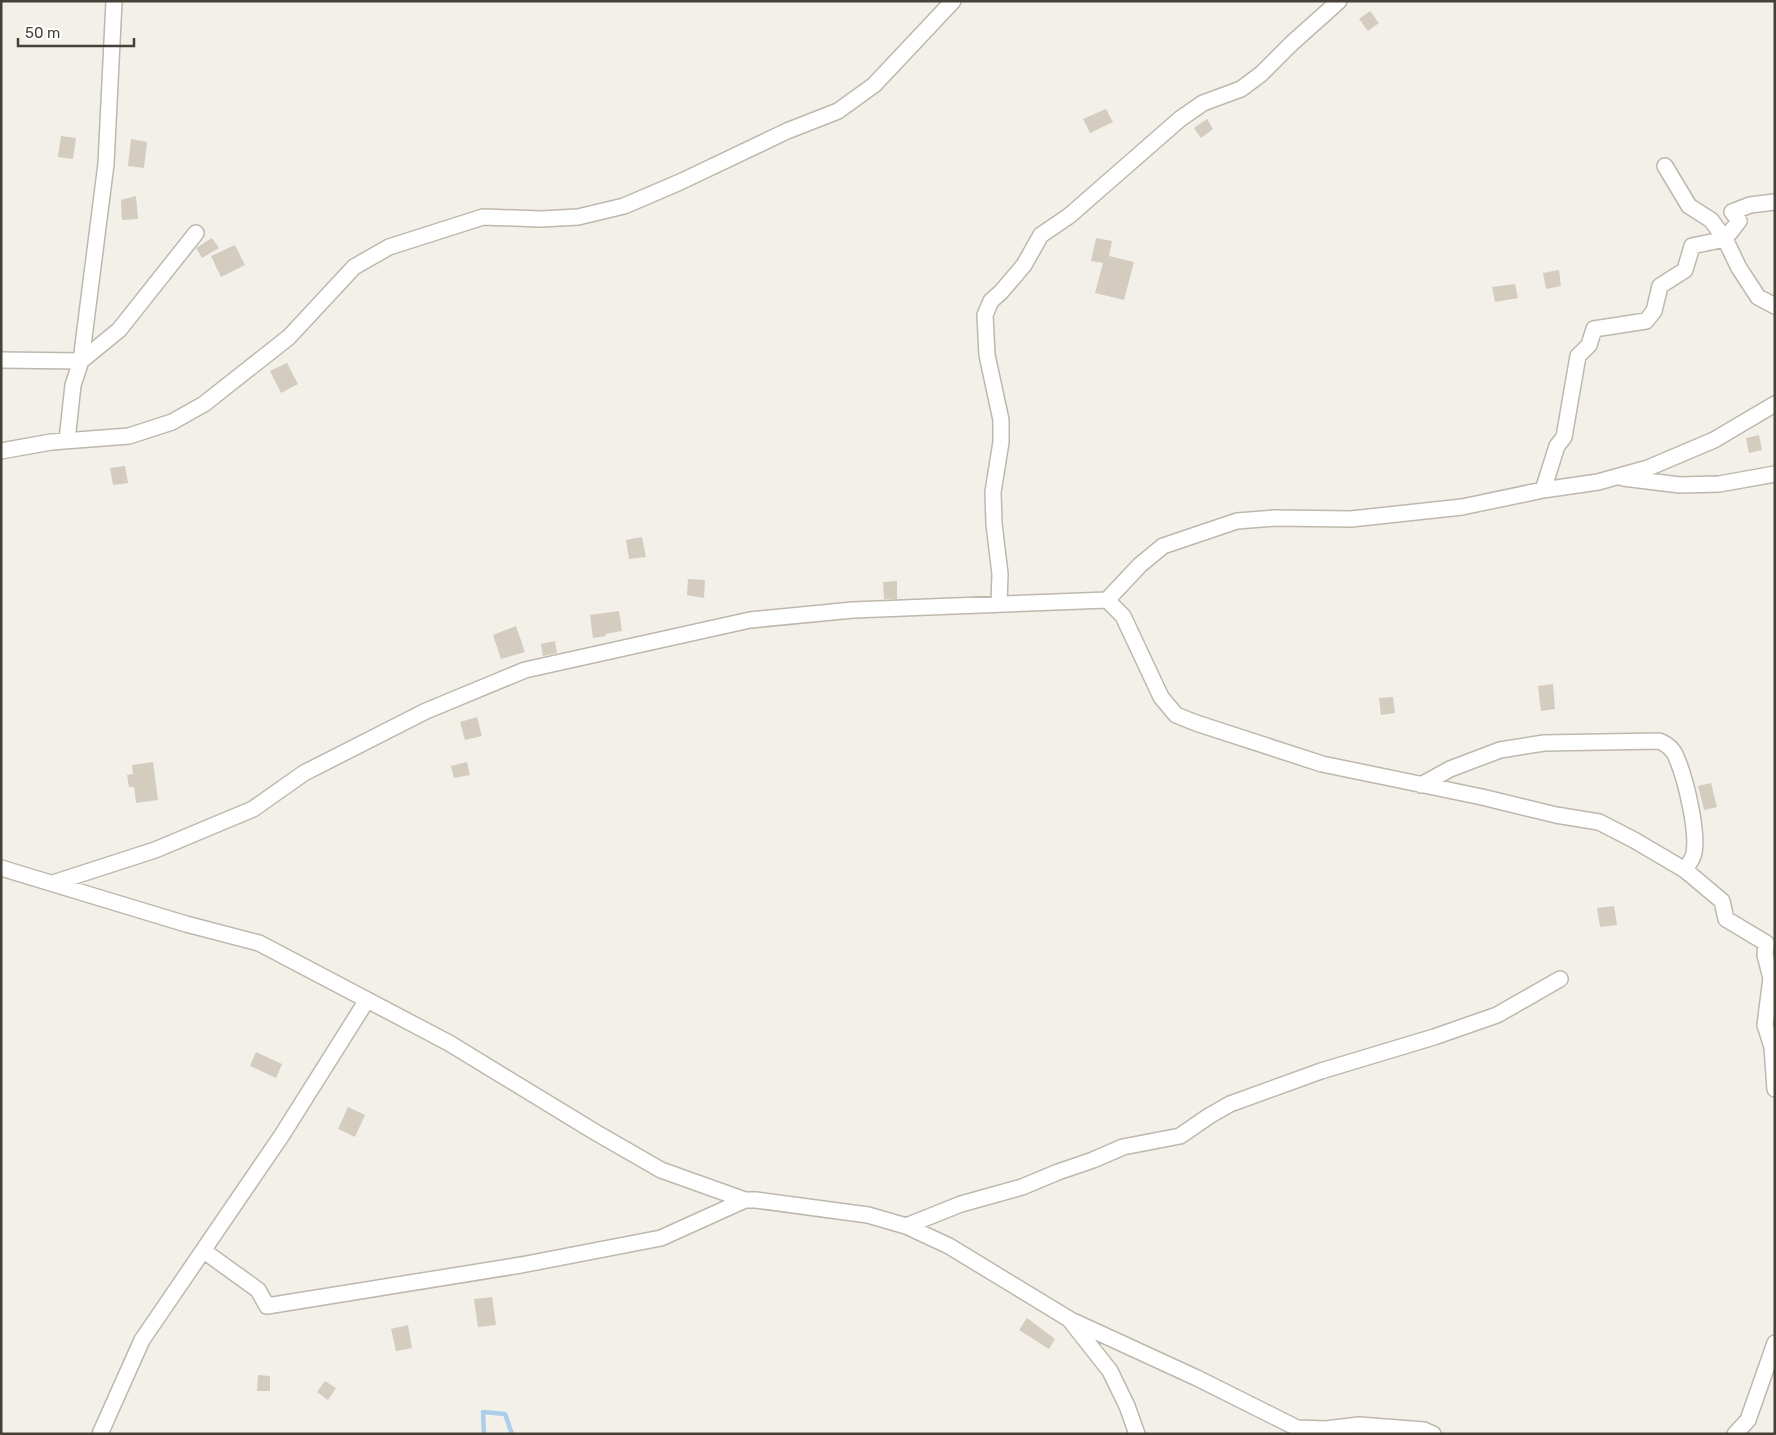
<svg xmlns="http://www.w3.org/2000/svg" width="1776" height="1435" font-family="Rubik,sans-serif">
<rect width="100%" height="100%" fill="#f3f0e9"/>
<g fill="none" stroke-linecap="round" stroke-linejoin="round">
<!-- stream -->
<path stroke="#abcfea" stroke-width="4.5" d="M484,1434L483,1412L505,1414L512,1434"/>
</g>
<!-- building -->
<path fill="#d3ccbf" d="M1370,11L1379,23L1368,31L1359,19Z
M1106,109L1113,122L1090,133L1083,119Z
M1207,119L1213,129L1201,138L1194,128Z
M61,136L76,138L73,159L58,157Z
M131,139L147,142L144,168L128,166Z
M136,196L138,219L122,220L121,200Z
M212,238L219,248L202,258L196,248Z
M1096,238L1112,241L1109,256L1134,262L1124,300L1095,293L1103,263L1091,261Z
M235,245L245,265L221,277L211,256Z
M1559,270L1561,286L1546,289L1543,273Z
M1515,284L1518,298L1495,302L1492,287Z
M287,363L298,384L281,393L270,371Z
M1759,435L1762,450L1749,453L1746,438Z
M125,466L128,483L113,485L110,468Z
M642,537L646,557L629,559L626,540Z
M688,579L705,580L704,598L687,595Z
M897,581V599H884L883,582Z
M619,611L622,631L605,634L606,636L593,638L590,615Z
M516,626L525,652L501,659L493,635Z
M555,641L557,653L543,656L541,644Z
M1553,684L1555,709L1541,711L1538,686Z
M1393,697L1395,713L1381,715L1379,698Z
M477,717L482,736L465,740L460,722Z
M153,762L158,800L136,803L134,787H129L127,775L133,774L132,765Z
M467,762L470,775L454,778L451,766Z
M1711,783L1717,807L1704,810L1698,786Z
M1614,906L1617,925L1600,927L1597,908Z
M256,1052L282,1064L276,1078L250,1066Z
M348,1107L365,1115L355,1137L338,1129Z
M492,1297L496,1325L478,1327L474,1299Z
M1027,1318L1055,1339L1049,1349L1019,1330Z
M408,1325L412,1348L396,1351L391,1329Z
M258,1375L270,1376V1391H257Z
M325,1381L336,1388L328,1400L317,1392Z"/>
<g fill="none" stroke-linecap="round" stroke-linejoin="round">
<!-- minor casing -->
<g stroke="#beb8ac" stroke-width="18">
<path id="minor" d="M1665,166L1689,206L1711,220L1725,239L1739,221L1732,212L1750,205L1775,202
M1,360L81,361L119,330L196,233
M67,440L73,385L81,361L106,164L114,1
M1,451L51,442L129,436L172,422L204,404L289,337L354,267L389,247L483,217L541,219L578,217L624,206L680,182L787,131L838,111L874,85L953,1
M1623,478L1680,485L1719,484L1775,474
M1543,490L1557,446L1564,437L1578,356L1589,345L1594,329L1646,321L1654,311L1660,286L1685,270L1692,246L1725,239L1739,268L1758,297L1775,306
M1107,600L1123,616L1161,697L1176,715L1196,723L1322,764L1482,797L1556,815L1599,822L1634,840L1685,870L1722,901L1726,919L1766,943L1765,955L1771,978L1765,1025L1772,1047L1775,1089
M999,604L1000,574L994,524L993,492L1001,442V420L987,355L985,315L991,301L1001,292L1024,265L1041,235L1069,216L1180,119L1203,103L1241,89L1261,74L1291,44L1339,1
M1421,785L1450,769L1500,750L1544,743L1659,741C1667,744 1674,750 1677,759C1686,780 1698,831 1694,853C1693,859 1688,865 1685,870
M1,868L186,924L259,943L449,1043L595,1132L661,1170L745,1200H756L868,1215L906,1226L949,1246L1069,1319L1110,1371L1127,1406L1137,1434
M53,883L155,850L253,809L304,773L426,711L525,670L750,620L853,610L1107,600L1140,565L1163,546L1237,521L1275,518L1351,519L1462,507L1543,490L1598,482L1648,468L1714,440L1775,404
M906,1226L961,1204L1022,1187L1058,1172L1093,1160L1123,1147L1180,1136L1209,1116L1230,1104L1321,1071L1434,1037L1497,1015L1560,979
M204,1251L258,1290L267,1306L521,1265L661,1238L745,1200
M1073,1321L1197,1378L1297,1428L1326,1429L1359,1425L1424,1430L1433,1434
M100,1434L142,1340L282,1135L367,1000
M1735,1434L1748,1420L1775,1343"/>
</g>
<!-- minor -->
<use href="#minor" stroke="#fff" stroke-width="15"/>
</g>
<!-- border -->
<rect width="1776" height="1435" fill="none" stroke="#464138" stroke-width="5"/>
<!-- scale -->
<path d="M18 38v8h116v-8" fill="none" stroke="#464138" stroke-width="2.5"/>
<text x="25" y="38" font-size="15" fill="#464138" stroke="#ffffff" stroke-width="4" paint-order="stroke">50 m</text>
</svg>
